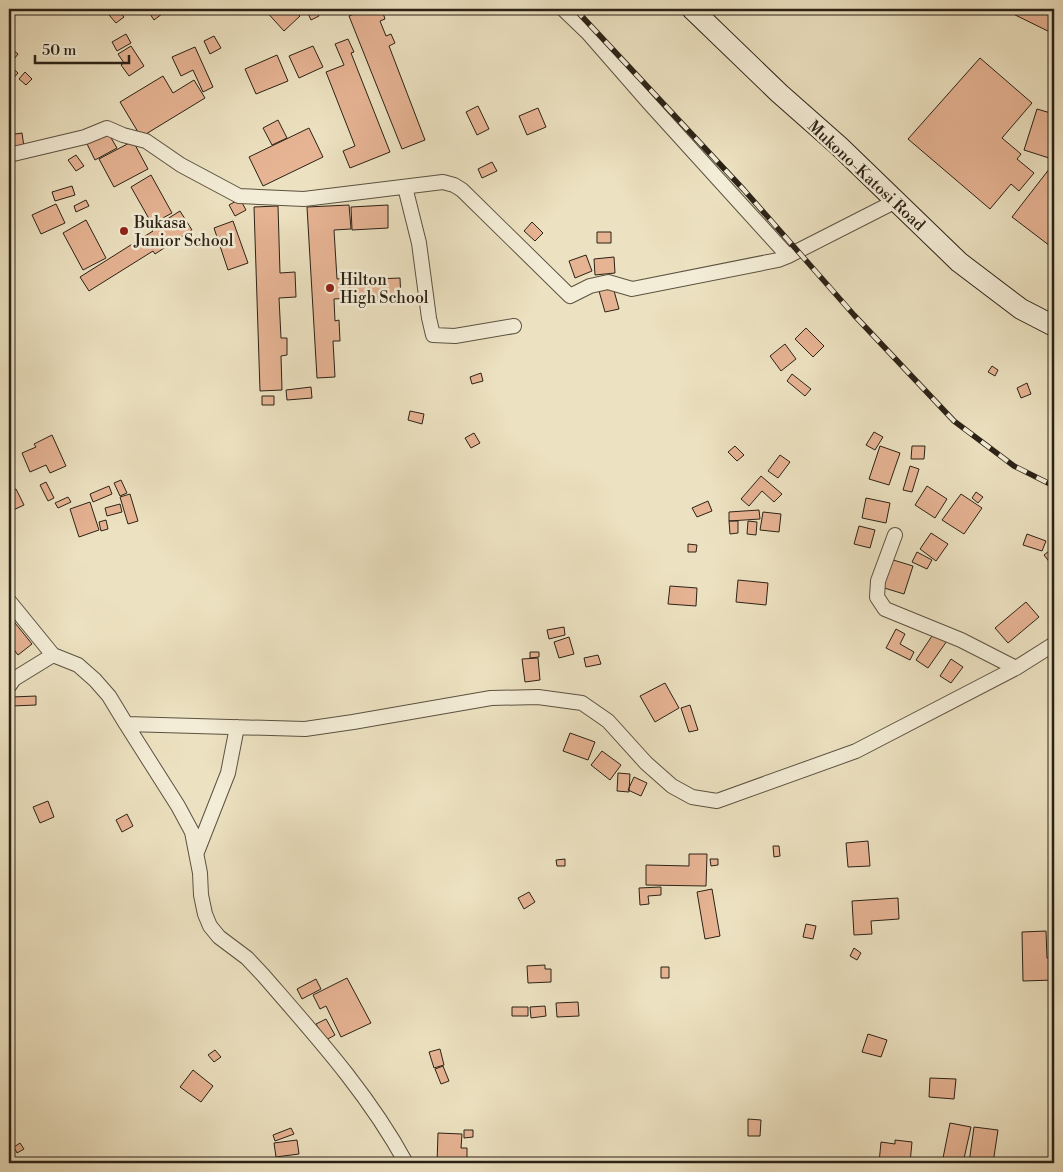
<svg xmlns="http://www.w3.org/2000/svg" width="1063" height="1172" font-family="'Libre Bodoni',serif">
<rect width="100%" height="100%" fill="#ece1c0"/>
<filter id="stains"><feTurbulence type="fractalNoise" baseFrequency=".004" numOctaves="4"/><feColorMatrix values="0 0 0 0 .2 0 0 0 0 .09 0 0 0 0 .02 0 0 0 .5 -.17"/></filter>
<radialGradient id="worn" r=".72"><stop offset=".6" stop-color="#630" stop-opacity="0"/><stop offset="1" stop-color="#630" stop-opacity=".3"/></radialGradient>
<!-- building -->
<path fill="#e6b393" stroke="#2b2216" d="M117,9L124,17L116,23L109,15Z
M151,9H166L167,10L154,20L148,11Z
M264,9H292L300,16L284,31Z
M306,9H315L319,16L311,20Z
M367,9H373L375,13L382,10L385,19L380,21L386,36L391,34L395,43L389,46L425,140L402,149L349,16Z
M1003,9H1054V34Z
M126,34L131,43L117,51L112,42Z
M214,36L221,48L210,54L204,41Z
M348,39L354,52L351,53L390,152L350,168L343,151L355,146L326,72L344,65L335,44Z
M131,46L144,66L129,76L121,65L124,63L118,54Z
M313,46L323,67L299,78L289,56Z
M9,47L18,54L11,63L9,61Z
M195,47L213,87L203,92L193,70L181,76L172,57Z
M277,55L288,81L256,94L245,69Z
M980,58L1032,103L1002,138L1021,154L1017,159L1034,173L1019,191L1011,184L990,209L908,139Z
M9,65L18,73L9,83Z
M25,72L32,79L26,85L19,79Z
M163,76L173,93L194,80L205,98L141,137L120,102Z
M478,106L489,129L477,135L466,112Z
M538,108L546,127L527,135L519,116Z
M1037,109L1054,114V141L1049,158L1024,150Z
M278,120L287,138L272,145L263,128Z
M309,128L323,157L263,186L249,157Z
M107,131L117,148L95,160L86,142Z
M22,133L24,147L11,150L9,135Z
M133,141L148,169L114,187L99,159Z
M76,155L84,166L76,171L68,160Z
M492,162L497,171L482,178L478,169Z
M1050,168L1054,171V249L1012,217Z
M151,175L172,213L152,224L131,187Z
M72,186L75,195L55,201L52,192Z
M240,199L246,210L235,216L229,205Z
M86,200L89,206L76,212L74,206Z
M56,204L65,223L41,234L32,215Z
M349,205L351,229L334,230L337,279L349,278L350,298L334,299L335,321L339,320L340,341H333L335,377L317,378L307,207Z
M388,205V228L352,230L351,207Z
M278,206L280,273L295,272L296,297L279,298L281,338H287V355L281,356L282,390L260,391L254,207Z
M180,211L192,230L155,254L153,251L89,291L80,277L153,231L151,229Z
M86,220L106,258L83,270L63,233Z
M233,221L248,263L228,270L214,228Z
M532,222L543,233L535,241L524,231Z
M597,232H611V243H597Z
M586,255L592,271L575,278L569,261Z
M614,257L615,273L595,275L594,259Z
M400,278L401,300L351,302L350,280Z
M613,287L619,309L605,312L599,291Z
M806,328L824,346L813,357L795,339Z
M785,344L796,359L781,371L770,356Z
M992,366L998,370L995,376L988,372Z
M481,373L483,381L472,384L470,377Z
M792,374L811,389L805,396L787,381Z
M1027,383L1031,394L1021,398L1017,388Z
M311,387L312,398L287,400L286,390Z
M262,396H274V405H262Z
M410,411L424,414L422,424L408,420Z
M874,432L883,437L875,450L866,445Z
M474,433L480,443L471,448L465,438Z
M52,435L66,466L50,473L46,465L30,472L22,453L36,447L34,444Z
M735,446L744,455L737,461L728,452Z
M880,446L900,453L889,485L869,479Z
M912,446H925L924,459H911Z
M780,455L790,462L778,478L768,471Z
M910,466L919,469L912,492L903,490Z
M761,476L782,494L774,502L762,491L749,506L741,499Z
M121,480L127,493L120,496L114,483Z
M46,482L54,498L48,501L40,485Z
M109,486L112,494L93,502L90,494Z
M927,486L947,499L935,518L915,505Z
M16,489L24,505L9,512V492Z
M976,492L983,497L978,503L972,498Z
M130,494L138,521L128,524L120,497Z
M961,494L982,508L964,534L942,520Z
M68,497L71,502L58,508L55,503Z
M866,498L890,503L886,523L862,518Z
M708,501L712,511L697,517L692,508Z
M90,502L99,530L79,537L70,509Z
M120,504L122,512L107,516L105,508Z
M759,510L760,519L729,521V512Z
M763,512L781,514L779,532L760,530Z
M106,520L108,529L101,531L99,522Z
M729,521H738V533L730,534Z
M748,521L757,522L756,535L747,534Z
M859,526L875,530L870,548L854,544Z
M931,533L948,544L936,561L920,549Z
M1027,534L1046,541L1042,551L1023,545Z
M688,544L697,545L696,552H688Z
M1054,547V568L1044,555Z
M917,552L932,560L927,569L912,562Z
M890,559L913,566L904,594L881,587Z
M738,580L768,583L766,605L736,602Z
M670,586L697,588L696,606L668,604Z
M1026,602L1039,617L1008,643L995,628Z
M11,618L32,644L18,655L9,643V620Z
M564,627L565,635L549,639L547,630Z
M896,629L905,634L900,644L914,652L910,660L886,648Z
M936,630L949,638L928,668L916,660Z
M569,637L574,654L559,658L554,642Z
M530,652H539V657L530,658Z
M598,655L601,664L586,667L584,658Z
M538,658L540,680L525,682L522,659Z
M951,659L963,667L951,683L940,676Z
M665,683L679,708L655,722L640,696Z
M36,696V705L12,706V697Z
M690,705L698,730L689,732L681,708Z
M570,733L595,742L588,760L563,751Z
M602,751L621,765L610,780L591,765Z
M618,773L630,774L629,792L617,791Z
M634,777L647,783L641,796L628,790Z
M48,801L54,817L40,823L33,807Z
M127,814L133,826L122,832L116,820Z
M868,841L870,866L848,867L846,843Z
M773,846H779L780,856L774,857Z
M689,854H707L706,886L646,885V865L689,866Z
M565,859V866H557L556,860Z
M710,859H718V865L711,866Z
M661,887V895L648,896L649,904L640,905L639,888Z
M712,889L720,936L705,939L697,892Z
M529,892L535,902L524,909L518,898Z
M898,898L899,919L871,921L872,934L854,935L852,901Z
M806,924L816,926L813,939L803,937Z
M1046,931L1047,958H1054V980L1023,981L1022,932Z
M854,948L861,953L857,960L850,956Z
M545,965V969H551V982L528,983L527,966Z
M661,967H669V978H661Z
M347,978L371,1023L341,1037L326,1006L320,1009L313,995Z
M316,979L321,989L302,999L297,989Z
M578,1002L579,1016L557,1017L556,1003Z
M545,1006L546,1016L531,1018L530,1007Z
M512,1007H528V1016H512Z
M326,1019L335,1035L326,1040L316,1024Z
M868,1034L887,1040L881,1057L862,1052Z
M440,1049L444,1065L434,1068L429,1052Z
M215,1050L221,1057L214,1062L208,1055Z
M443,1066L449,1081L441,1084L435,1069Z
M193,1070L213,1086L201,1102L180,1087Z
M930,1078L956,1079L954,1099L929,1097Z
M748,1119L761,1120L760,1136H748Z
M950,1123L971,1127L963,1163H942Z
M974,1127L998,1130L993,1163H969Z
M291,1128L294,1134L275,1141L273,1135Z
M464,1130H473V1137L464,1138Z
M438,1133L462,1134L461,1148H467V1163H437Z
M297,1140L299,1154L276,1157L274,1143Z
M895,1140L912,1142L910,1163H879L881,1142L895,1144Z
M20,1143L24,1149L17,1153L14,1147Z"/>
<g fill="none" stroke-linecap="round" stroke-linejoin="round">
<!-- street casing -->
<g stroke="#5b5240" stroke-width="16">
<path id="street" d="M563,9L588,33L650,104L788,256
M9,155L85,137L107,128L123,135L146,141L181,165L239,196L304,199L443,182L454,185L462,190L570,296L590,286L608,282L632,289L778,260L788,256L896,201
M405,187L419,243L429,318L433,335L455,336L514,326
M895,535L878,581L877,597L885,609L961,640L1016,668
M9,601L53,655L78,665L95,680L109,696L126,724L305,729L353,722L491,698L538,697L582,703L608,721L646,763L672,786L692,797L717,801L856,751L1016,668L1054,644
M9,686L14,679L53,655
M126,724L178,806L192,832L200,873L201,895L205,914L210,926L219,937L247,958L263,975C315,1035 368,1093 406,1163
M197,852L228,773L237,727"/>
</g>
<!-- secondary casing -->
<g stroke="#2b2216" stroke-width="22">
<path id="secondary" d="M692,9L779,93L839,146L959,262L1021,309L1054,326"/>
</g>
<!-- street -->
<use href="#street" stroke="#f3ecd6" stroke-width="14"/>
<!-- secondary -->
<use href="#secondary" stroke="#f3ecd6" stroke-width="20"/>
<!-- rail casing -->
<g stroke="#2b2216" stroke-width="5.5">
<path id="rail" d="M575,9L744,190L854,315L954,421L1014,466L1054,486"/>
</g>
<!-- rail -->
<use href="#rail" stroke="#f3ecd6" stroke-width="4" stroke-dasharray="11" stroke-linecap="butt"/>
</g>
<!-- markers -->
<g fill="#8f2418" stroke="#f3ecd6" stroke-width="2">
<circle cx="124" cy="231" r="5"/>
<circle cx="330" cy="288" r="5"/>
</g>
<g text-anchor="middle" stroke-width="5" stroke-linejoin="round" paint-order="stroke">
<!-- street labels -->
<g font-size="16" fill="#2b2216" stroke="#f3ecd6">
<text transform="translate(867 175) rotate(43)" y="6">Mukono-Katosi Road</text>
</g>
<!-- poi labels -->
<g font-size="16" fill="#2b2216" stroke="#f3ecd6" text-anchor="start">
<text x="134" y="228">Bukasa<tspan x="134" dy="18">Junior School</tspan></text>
<text x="340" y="285">Hilton<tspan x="340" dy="18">High School</tspan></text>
</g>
</g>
<!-- margin -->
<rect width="1063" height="1172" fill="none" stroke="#ece1c0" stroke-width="30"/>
<rect x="10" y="10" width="1043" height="1152" fill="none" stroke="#2b2216" stroke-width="2.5"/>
<rect x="15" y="15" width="1033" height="1142" fill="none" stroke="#2b2216"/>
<!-- scale -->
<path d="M35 55v8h94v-8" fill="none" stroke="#2b2216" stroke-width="2.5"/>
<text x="42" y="55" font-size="15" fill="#2b2216" stroke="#f3ecd6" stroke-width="4" paint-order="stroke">50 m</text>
<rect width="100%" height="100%" filter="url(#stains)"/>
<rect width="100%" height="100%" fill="url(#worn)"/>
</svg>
